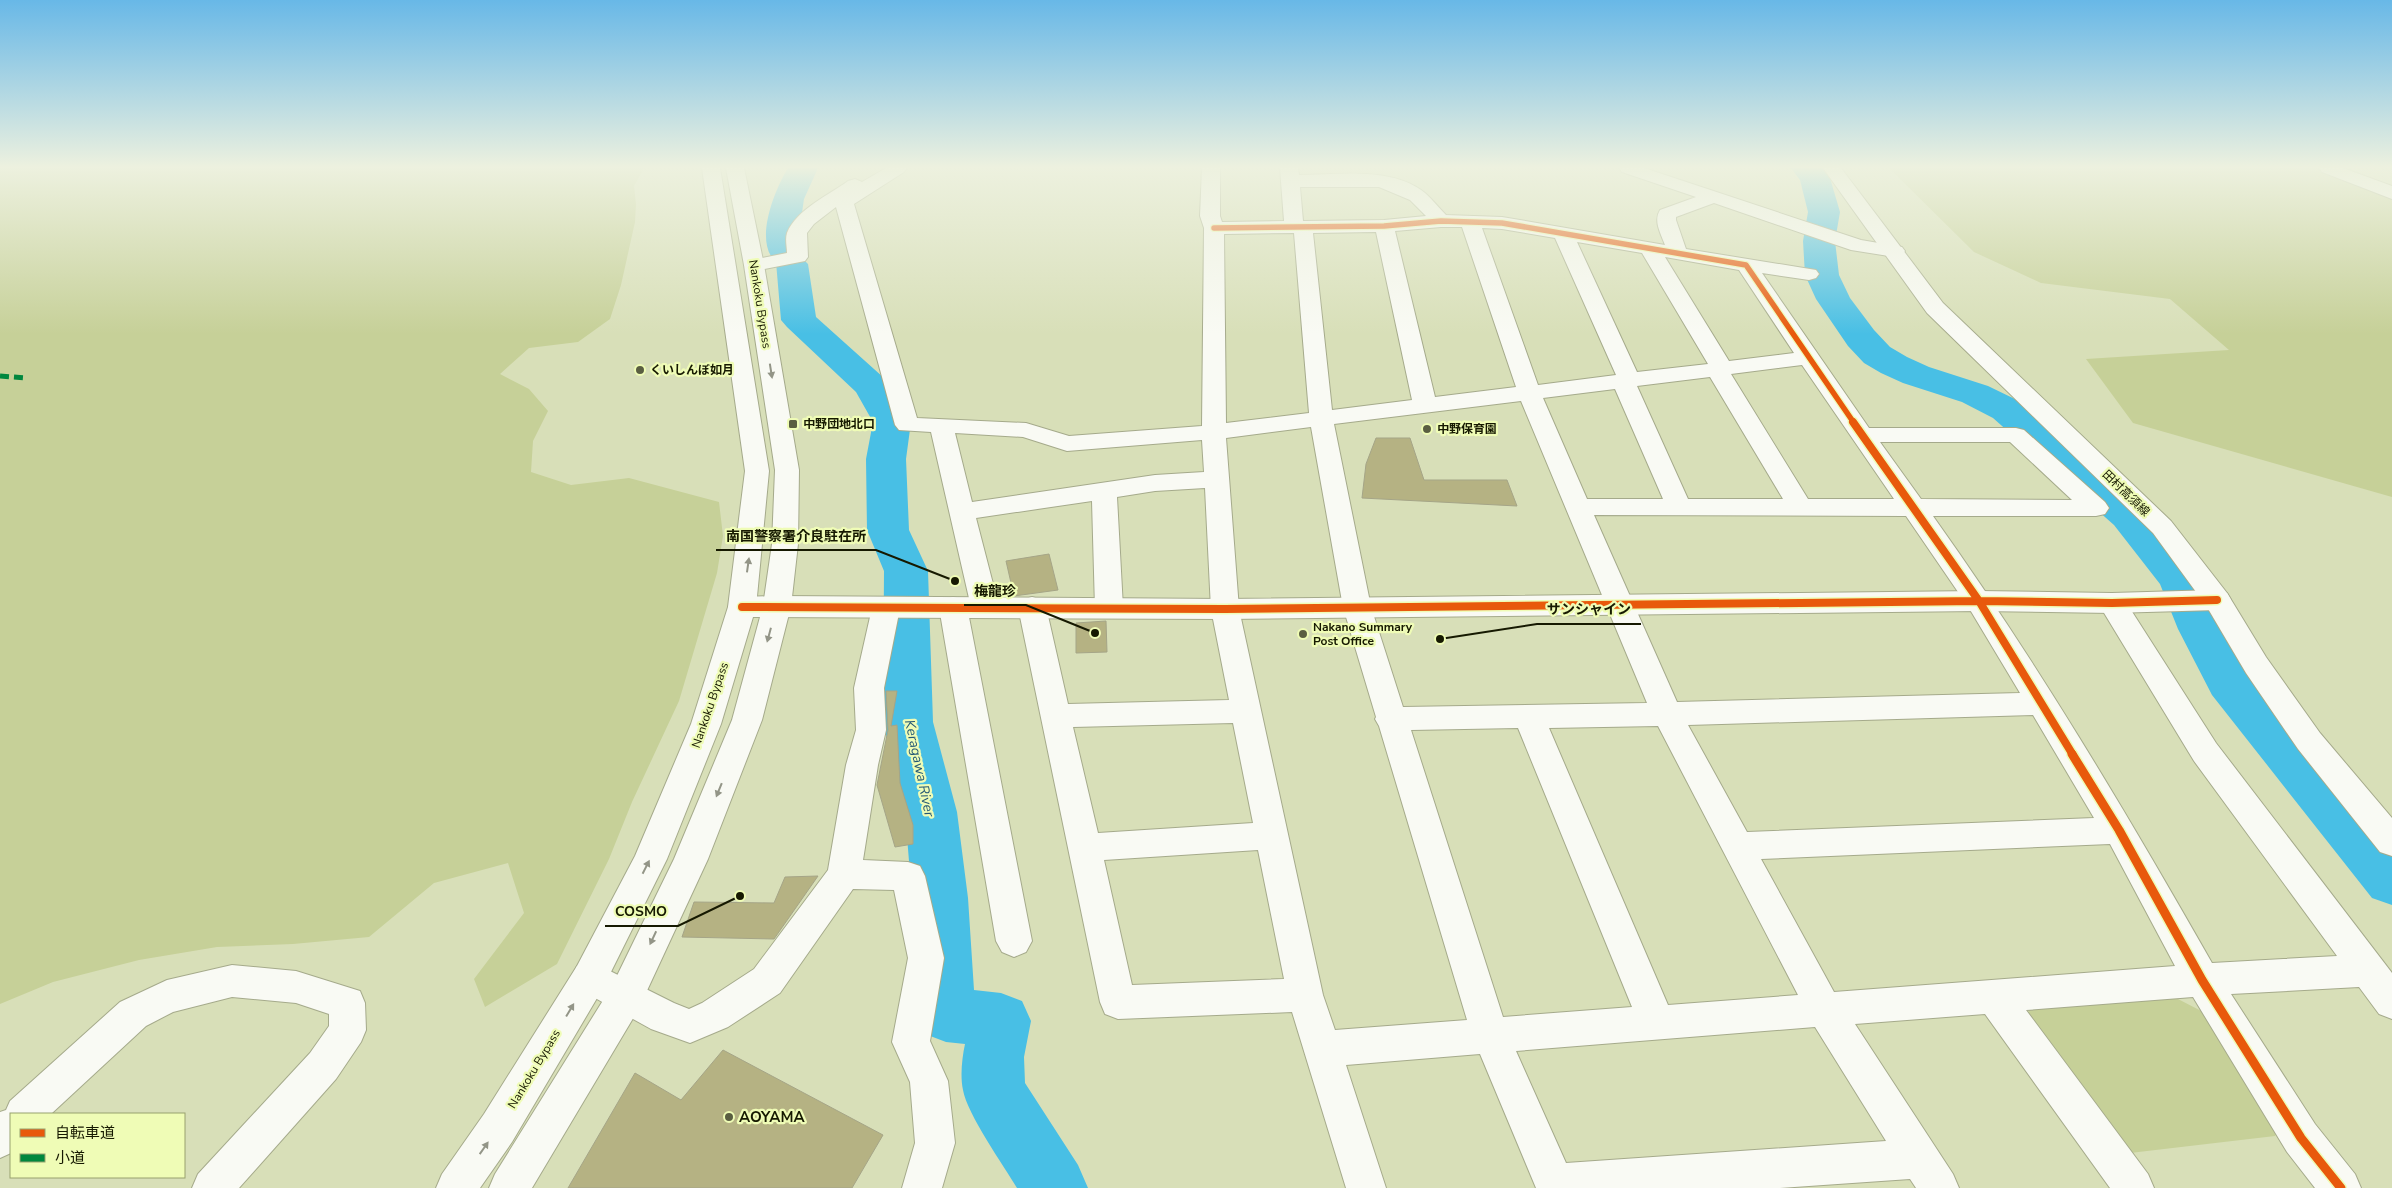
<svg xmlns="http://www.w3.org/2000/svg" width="2392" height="1188" font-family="'Nunito Sans','Noto Sans JP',sans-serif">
<rect width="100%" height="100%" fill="#d8dfb8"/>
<!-- green -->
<path fill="#c6d098" d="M0,168H644L634,186L636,204L635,222L621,285L610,319L578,342L529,348L500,374L529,389L548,411L533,441L531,472L571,485L629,478L719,502L723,536L717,573L679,701L632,802L609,859L557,964L485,1007L474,979L524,913L508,863L434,883L369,937L293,944L217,947L139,960L53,982L0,1004Z
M1889,168H2323L2392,198V497L2133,423L2086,359L2229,350L2170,299L2041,283L1974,252Z
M2176,998L2209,1015L2279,1126L2275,1136L2130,1153L2025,1024L2029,1010Z"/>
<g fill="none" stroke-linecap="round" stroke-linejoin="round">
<!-- river -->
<path fill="#48bfe5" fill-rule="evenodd" d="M788,168H818L804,199L799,233L801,257L808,264L816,317L884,378L911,422L906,459L909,530L928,571L933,722L957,812L968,898L974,990L1001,993L1022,1001L1031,1021L1024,1057L1025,1083L1078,1165L1088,1188H1017C1004,1166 967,1114 963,1090C960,1076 962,1058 965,1044L946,1042L925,1034L916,1014L912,898L905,812L883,722L884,571L867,530L866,459L873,422L856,392L787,327L781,320L776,262C753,242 775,189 788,168Z
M1791,168H1822L1830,178L1840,212L1835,241L1839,275L1850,298L1874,330L1890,347L1907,357L1929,367L1988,386L2021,402L2144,505L2173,539L2197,570L2224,629L2246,670L2392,841V905L2372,898L2212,695L2178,629L2160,584L2114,525L1993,418L1962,402L1903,383L1881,373L1864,363L1848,346L1816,299L1805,275L1803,241L1808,212L1800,180Z"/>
</g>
<!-- building -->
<path fill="#b5b283" stroke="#a5a587" d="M1376,438H1410L1424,480H1507L1517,506L1362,498L1366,464Z
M1049,554L1058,590L1014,596L1006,561Z
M1106,621L1107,652L1076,653V623Z
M886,691H897L891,726L897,725L900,783L913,825V844L895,847L877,785L888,730Z
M818,876L774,939L682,937L694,902L774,903L785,877Z
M723,1050L883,1135L852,1188H568L635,1073L681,1100Z"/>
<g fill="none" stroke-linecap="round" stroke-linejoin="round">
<!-- minor casing -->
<g stroke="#a5aa8b" stroke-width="2">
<path id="minor" d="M886,168H907L904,172L854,204L917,418L1026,423L1069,436L1202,426L1204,228L1200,216L1202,168H1220V216L1222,222L1284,221L1280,168H1298L1299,175C1338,175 1392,166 1425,193C1432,199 1439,208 1446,215L1502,217L1665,245C1661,234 1653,221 1660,210L1696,197L1622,172L1619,168H1644L1861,240L1902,247L1905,251L1902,255L1895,257L1851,250L1714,203L1676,217V220L1686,249L1816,270L1819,274L1816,278L1809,280L1762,273L1869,428H2016L2024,430L2105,502L2109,508L2105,514L2096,516H1933C2035,659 2125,810 2212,963L2337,956L2194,761L2098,603L2102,596L2112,593L2122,596L2216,743L2392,973V1019L2379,1014L2359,987L2231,994L2315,1124L2355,1174L2361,1188H2315L2287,1152L2193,997L2026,1010L2148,1174L2154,1188H2110L1985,1014L1855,1024L1953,1174L1959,1188H1916L1910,1179L1780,1188H1536L1480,1054L1346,1065L1386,1188H1346L1292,1012L1118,1019L1105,1014L1100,1002L1018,607L1022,600L1032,597L1042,600L1046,607L1068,704L1229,700L1211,609L1205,488L1155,491L1117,497L1123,608L1119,615L1109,618L1099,615L1095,608L1092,501L976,518L999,607L995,614L985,617L975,614L971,607L931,432L899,430L895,425L836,207L814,224L807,233L808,257L805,261L754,271L747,269L744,265L747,261L787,253C787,247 785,239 787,233C797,209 829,195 848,181L855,179L862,182ZM1300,187H1379L1410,200L1426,216L1384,220L1303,221ZM1441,227H1462L1516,387L1435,397L1395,231ZM1482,228L1502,229L1555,238L1616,375L1538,385ZM1376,232L1412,400L1332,410L1313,233ZM1294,233L1309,413L1226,423L1224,234ZM1577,242L1642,253L1708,364L1637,372ZM1665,257L1739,270L1794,353L1729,361ZM1802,365L1894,499H1808L1731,374ZM1710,377L1783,499H1688L1637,386ZM1615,389L1663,499H1587L1543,398ZM1521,401L1647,703L1403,707L1371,607L1334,424ZM1311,427L1343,607L1376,717L1375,719L1379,726L1467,1020L1335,1030L1323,995L1239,609L1226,438ZM955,433L1023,437L1067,451L1202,440L1204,472L1155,475L972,502ZM1880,442H2010L2072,500L1921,499ZM1594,515L1906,516L1969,608L2020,693L1677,702ZM2033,715L2094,818L1747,832L1688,725ZM1233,723L1253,823L1098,833L1073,727ZM1658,726L1798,995L1668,1005L1549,728ZM1518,728L1632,1007L1503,1017L1411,730ZM2110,844L2175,966L1834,992L1761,859ZM1258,850L1284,979L1132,985L1104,860ZM1815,1027L1886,1141L1566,1163L1516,1051Z
M2319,168H2343L2392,186V199L2322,172Z
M953,597L963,600L967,607L1032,941L1026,952L1014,957L1002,952L996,941L939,607L943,600Z
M886,598L896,601L900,608L884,688L886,730L878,765L863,860L908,862L920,866L925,876L944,958L930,1041L948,1081L955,1143L942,1188H902L915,1143L910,1082L892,1042L908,958L894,890L853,889L780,993L728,1027L690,1043L651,1029L577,988L572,977L577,966L590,961L674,1003L689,1009L702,1003L754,969L828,870L846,765L856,730L854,688L872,608L876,601Z
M232,965L296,971L360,991L365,1003L366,1030L361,1042L336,1079L239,1188H192L198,1174L310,1053L329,1026V1014L296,1003L232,997L173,1012L146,1026L51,1114H11V1153L0,1158V1112L6,1110L10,1101L120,1002L167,980Z"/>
</g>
<!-- tertiary casing -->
<g stroke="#a5aa8b" stroke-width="2">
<path id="tertiary" d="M2217,590L2227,593L2231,600L2227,607L2217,610L2112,613L1979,611L1225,619L742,617L732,614L728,607L732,600L742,597L777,596L1225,599L1979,591L2112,593Z"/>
</g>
<!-- secondary casing -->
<g stroke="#a5aa8b" stroke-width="2">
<path id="secondary" d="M1823,168H1841L1943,303L2171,521L2227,593L2266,657L2320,733L2392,818V856L2380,852L2298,749L2246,673L2207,607L2153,533L1927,313Z"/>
</g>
<!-- trunk casing -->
<g stroke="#a5aa8b" stroke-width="2">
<path id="trunk" d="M702,168H720L769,471L756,607L721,724L667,859L603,988L512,1142L480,1188H436L442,1174L484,1114L577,966L635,856L691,724L728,607L745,471Z
M726,168H744L764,265L799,470L798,544L791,606L762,720L708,859L638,1010L532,1188H489L495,1174L612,986L674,859L732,720L763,606L772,544L775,470L744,265Z"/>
</g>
<!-- minor -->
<use href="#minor" fill="#f9faf4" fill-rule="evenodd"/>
<!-- tertiary -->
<use href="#tertiary" fill="#f9faf4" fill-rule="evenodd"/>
<!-- secondary -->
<use href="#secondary" fill="#f9faf4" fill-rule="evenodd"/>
<!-- trunk -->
<use href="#trunk" fill="#f9faf4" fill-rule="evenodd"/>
<!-- quiet -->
<path stroke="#00873e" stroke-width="5" stroke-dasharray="9 5" stroke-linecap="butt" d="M0,376L26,378"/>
<!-- cycleway-far2 casing -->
<g stroke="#effcb6" stroke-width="8">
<path id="cycleway-far2" d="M1214,228L1384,226L1441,221L1502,223L1746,265L1854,423"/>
</g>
<!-- cycleway-far1 casing -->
<g stroke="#effcb6" stroke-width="11">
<path id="cycleway-far1" d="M1853,422L1979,601L2073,755
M742,607L1225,609L1979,601L2112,603L2217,600"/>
</g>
<!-- cycleway casing -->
<g stroke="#effcb6" stroke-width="12">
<path id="cycleway" d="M2072,754L2119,830L2202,980L2301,1138L2341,1188"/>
</g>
<!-- cycleway-far2 -->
<use href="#cycleway-far2" stroke="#e8590c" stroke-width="5.5"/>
<!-- cycleway-far1 -->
<use href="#cycleway-far1" stroke="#e8590c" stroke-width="8"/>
<!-- cycleway -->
<use href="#cycleway" stroke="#e8590c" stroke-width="9"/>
</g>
<!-- one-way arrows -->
<defs><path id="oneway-solid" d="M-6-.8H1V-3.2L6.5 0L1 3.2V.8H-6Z" transform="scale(1.25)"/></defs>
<g fill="#939587">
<use href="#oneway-solid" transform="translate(771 371) rotate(81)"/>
<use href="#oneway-solid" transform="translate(748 565) rotate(-82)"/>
<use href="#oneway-solid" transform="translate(769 635) rotate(105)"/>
<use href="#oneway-solid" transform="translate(719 790) rotate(112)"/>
<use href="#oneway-solid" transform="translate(646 867) rotate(-63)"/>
<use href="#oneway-solid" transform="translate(653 938) rotate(115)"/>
<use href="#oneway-solid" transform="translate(570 1010) rotate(-59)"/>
<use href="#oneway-solid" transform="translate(484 1148) rotate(-55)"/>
</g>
<!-- sky -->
<linearGradient id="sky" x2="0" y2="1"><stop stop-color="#68b8e7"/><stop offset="0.5" stop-color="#edf1df"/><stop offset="1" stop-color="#edf1df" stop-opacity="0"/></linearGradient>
<rect width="2392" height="334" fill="url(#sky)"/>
<!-- markers -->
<g fill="#5a5e41" stroke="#effcb6" stroke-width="2">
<circle cx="640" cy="370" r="5"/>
<rect x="788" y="419" width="10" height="10" rx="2.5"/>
<circle cx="1427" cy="429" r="5"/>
<circle cx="1303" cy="634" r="5"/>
<circle cx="729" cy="1117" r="5"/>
</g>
<g text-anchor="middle" stroke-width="4.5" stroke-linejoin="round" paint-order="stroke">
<!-- street labels -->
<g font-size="12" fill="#161901" stroke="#effcb6">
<text transform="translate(760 304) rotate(81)" y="4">Nankoku Bypass</text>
<text transform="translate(2126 493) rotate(44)" y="4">田村高須線</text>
<text transform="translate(710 705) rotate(-71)" y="4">Nankoku Bypass</text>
<text transform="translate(534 1069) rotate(-59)" y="4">Nankoku Bypass</text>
</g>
<!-- poi labels -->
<g font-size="12" font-weight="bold" fill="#161901" stroke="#effcb6" text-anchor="start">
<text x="650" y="374">くいしんぼ如月</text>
<text x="803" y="428">中野団地北口</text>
<text x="1437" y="433">中野保育園</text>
<text x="1313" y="631">Nakano Summary<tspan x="1313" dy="14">Post Office</tspan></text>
</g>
<!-- water labels -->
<g font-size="14" font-style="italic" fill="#235775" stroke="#effcb6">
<text transform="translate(920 768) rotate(78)" y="5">Keragawa River</text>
</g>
<!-- near-poi labels -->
<g font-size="15" font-weight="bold" fill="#161901" stroke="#effcb6" text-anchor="start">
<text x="739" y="1122">AOYAMA</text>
</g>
</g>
<!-- callouts -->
<path fill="none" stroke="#161901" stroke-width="2" d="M955 581L876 550H716M1095 633L1026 605H964M1440 639L1537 624H1641M740 896L678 926H605"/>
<g fill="#161901" stroke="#effcb6" stroke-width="2">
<circle cx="955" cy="581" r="5"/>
<circle cx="1095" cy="633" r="5"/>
<circle cx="1440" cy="639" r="5"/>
<circle cx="740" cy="896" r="5"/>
</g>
<g font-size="14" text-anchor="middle" font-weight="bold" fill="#161901" stroke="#effcb6" stroke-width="4.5" stroke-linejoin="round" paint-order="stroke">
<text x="796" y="541">南国警察署介良駐在所</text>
<text x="995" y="596">梅龍珍</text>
<text x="1589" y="614">サンシャイン</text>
<text x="641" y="916">COSMO</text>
</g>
<!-- legend -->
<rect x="10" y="1113" width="175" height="65" fill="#effcb6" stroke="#98a16e"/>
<rect x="20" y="1129" width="25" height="8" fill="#e8590c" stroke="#98a16e"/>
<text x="55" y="1138" font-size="15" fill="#161901">自転車道</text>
<rect x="20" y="1154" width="25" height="8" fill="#00873e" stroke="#98a16e"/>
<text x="55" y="1163" font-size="15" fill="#161901">小道</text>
</svg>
